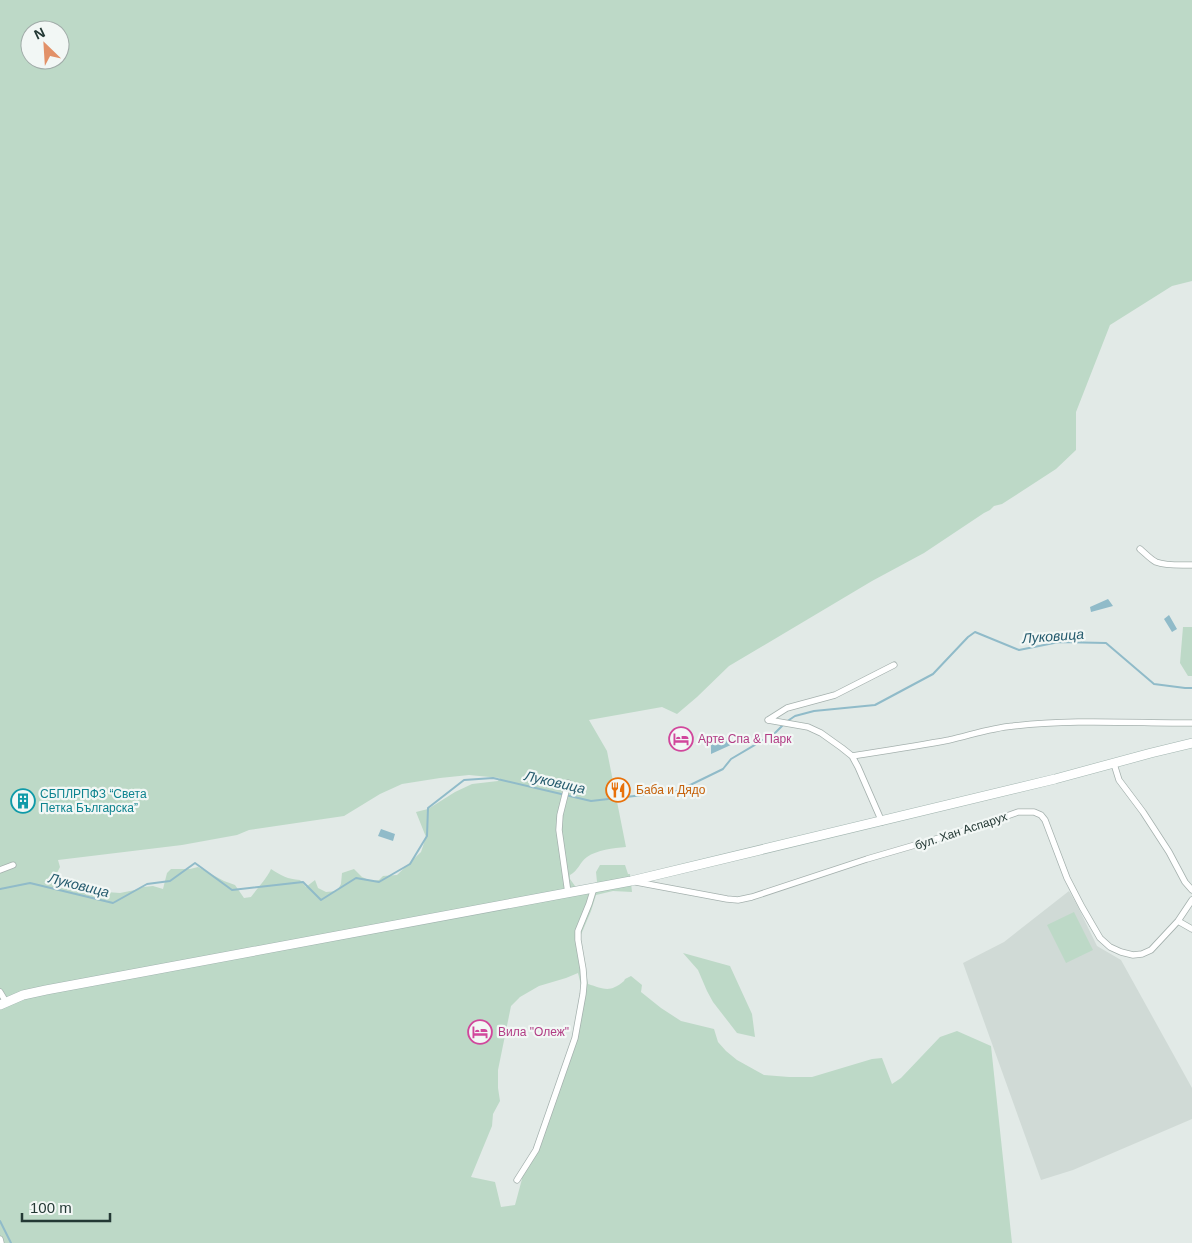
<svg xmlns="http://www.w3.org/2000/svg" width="1192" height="1243" font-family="Helvetica,sans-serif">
<rect width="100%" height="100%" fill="#e2eae7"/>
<!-- built -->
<path fill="#d0dad6" d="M1069,891L1077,905L1097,946L1121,960L1192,1088V1119L1073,1170L1041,1180L963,963L1004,942Z"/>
<!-- green -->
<path fill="#bdd9c7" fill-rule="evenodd" d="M0,0H1192V281L1172,286L1110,325L1076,412V450L1056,469L1002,504L994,506L990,510L984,513L924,553L872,581L729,666L697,697L677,714L662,707L589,720L607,751L626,847C613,848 597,850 587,857C580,862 578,871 570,875V879L575,886L584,889L597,882L596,872L600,865H625L628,874H630L632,892L613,891L596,895L591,911L580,937L588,984C604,989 610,993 624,981L625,979L631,976L642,985L641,992L661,1008L681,1021L714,1029L718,1042L726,1051L737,1060L764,1075L789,1077H812L872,1059L882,1058L892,1084L901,1078L940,1037L957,1031L991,1046L1012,1243H0ZM30,30H60V60H30ZM469,775L500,778L498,781L472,784L455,792L428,809L416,812L426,837L421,852L397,875L383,876L379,880L371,881L362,877L354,869L342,873L341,884L337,891L326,892L318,888L315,880L306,887L300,880C287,879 282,876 271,869C266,880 258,887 251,897L244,898L235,885L224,881L198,867L190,869H171L167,873L163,889L153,886L143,887L135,890L120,893L93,891L84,889V884L76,879L65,886L59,882L56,875L60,867L58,860L182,845L237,835L249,830L344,816L380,794L402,784L440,778ZM578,973L581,985L582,997L572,1044L539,1141L519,1175L522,1179L515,1205L501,1207L495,1182L471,1177L492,1126L493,1114L500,1101L498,1088V1070L511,1006L520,997L539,986L566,978Z
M1183,627H1192V676H1188L1180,663Z
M1074,912L1093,950L1066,963L1047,925Z
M683,953L730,966L752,1014L755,1037L737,1033L713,1002L707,991L698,970Z"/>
<!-- water -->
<path fill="#90bbc9" d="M1108,599L1113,606L1091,612L1090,607Z
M1169,615L1177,629L1172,632L1164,619Z
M726,737L733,744L711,754V743Z
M381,829L395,834L393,841L378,836Z"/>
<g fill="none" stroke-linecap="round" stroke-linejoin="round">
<!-- stream -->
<path stroke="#90bbc9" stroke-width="2" d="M786,722L795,716L814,711L875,705L933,674L968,637L975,632L1019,650L1059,642L1106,643L1154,684L1185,688H1192
M0,889L30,883L113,903L147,884L170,881L195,863L232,890L303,882L321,900L356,878L379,882L410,864L427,836L428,808L464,780L493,778L591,801L678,791L723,769L731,759L775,733L783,725
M0,1221L11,1243"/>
<!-- street casing -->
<g stroke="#a5b1ae" stroke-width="7">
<path id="street" d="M1140,549C1145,553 1150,559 1156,562C1167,566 1180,565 1192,565
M768,720L808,727L821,733L842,748L852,756L858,767L882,822
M768,720L787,708L835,695L894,665
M852,756C884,751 917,746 949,740C971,735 991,728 1013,726C1072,719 1132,723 1192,723
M1114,764L1119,780L1143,812L1169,852L1185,882L1192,890
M0,870L13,865
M636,882L727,899L738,900L752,897L867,859L970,829L1018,812H1034L1041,815L1045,820L1067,878L1082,907L1100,938L1110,947L1121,952L1133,955L1142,954L1151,950L1178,921L1192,900
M568,893L559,830L560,815L568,783
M1178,921L1192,929
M0,992L6,1002
M517,1180L536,1150L575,1038L583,994L584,983L583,969L578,940V931L589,904L594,888
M0,1239L1,1243"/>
</g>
<!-- secondary casing -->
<g stroke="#a2b5b0" stroke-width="10">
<path id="secondary" d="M0,1005L23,995L46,990L631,881L1055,779L1151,753L1192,743"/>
</g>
<!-- street -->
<use href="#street" stroke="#fff" stroke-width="5.5"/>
<!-- secondary -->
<use href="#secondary" stroke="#fff" stroke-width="9"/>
</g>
<!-- icons -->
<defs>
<g id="hotel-ring" transform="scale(1.25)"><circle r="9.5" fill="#f2f7f5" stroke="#d1479c" stroke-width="1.5"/><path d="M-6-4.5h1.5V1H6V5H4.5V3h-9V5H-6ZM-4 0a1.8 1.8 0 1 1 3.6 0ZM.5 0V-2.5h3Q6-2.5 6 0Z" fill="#d1479c"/></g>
<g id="restaurant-ring" transform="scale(1.25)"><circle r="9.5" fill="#f2f7f5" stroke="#e8710a" stroke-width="1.5"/><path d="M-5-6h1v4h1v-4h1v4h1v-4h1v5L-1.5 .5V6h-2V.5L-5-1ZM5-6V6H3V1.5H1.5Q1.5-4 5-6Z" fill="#e8710a"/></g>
<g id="building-ring" transform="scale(1.25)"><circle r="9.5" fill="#f2f7f5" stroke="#0f9aa8" stroke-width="1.5"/><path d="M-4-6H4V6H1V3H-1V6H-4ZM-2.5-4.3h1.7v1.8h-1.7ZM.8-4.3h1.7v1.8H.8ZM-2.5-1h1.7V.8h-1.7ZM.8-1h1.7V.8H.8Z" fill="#0f9aa8"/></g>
</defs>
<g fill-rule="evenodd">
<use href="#hotel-ring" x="681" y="739"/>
<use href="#restaurant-ring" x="618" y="790"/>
<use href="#building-ring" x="23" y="801"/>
<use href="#hotel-ring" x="480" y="1032"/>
</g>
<g text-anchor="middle" stroke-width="4.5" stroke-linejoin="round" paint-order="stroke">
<!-- hotel labels -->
<g font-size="12" fill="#b23c85" stroke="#f2f7f5" text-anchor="start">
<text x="698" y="743">Арте Спа &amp; Парк</text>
<text x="498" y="1036">Вила "Олеж"</text>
</g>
<!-- food labels -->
<g font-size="12" fill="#c56008" stroke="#f2f7f5" text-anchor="start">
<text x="636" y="794">Баба и Дядо</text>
</g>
<!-- culture labels -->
<g font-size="12" fill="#0d838f" stroke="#f2f7f5" text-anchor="start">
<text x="40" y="798">СБПЛРПФЗ “Света<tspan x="40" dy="14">Петка Българска”</tspan></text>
</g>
<!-- street labels -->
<g font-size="12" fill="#243935" stroke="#f2f7f5">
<text transform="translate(961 831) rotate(-18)" y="4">бул. Хан Аспарух</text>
</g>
<!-- water labels -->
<g font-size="14" font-style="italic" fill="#255b6e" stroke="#f2f7f5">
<text transform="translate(1053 636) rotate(-4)" y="5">Луковица</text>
<text transform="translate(555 782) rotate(13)" y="5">Луковица</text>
<text transform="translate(79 885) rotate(14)" y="5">Луковица</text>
</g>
</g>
<!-- north arrow -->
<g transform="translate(45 45) rotate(335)"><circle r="24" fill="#f2f7f5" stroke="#a0aba8"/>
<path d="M0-4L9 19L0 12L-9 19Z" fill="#e29168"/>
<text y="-8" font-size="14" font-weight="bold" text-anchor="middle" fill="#243935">N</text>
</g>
<!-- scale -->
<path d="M22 1213v8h88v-8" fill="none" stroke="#243935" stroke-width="2.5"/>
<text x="30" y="1213" font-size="15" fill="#243935" stroke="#f2f7f5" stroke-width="4" paint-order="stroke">100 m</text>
</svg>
